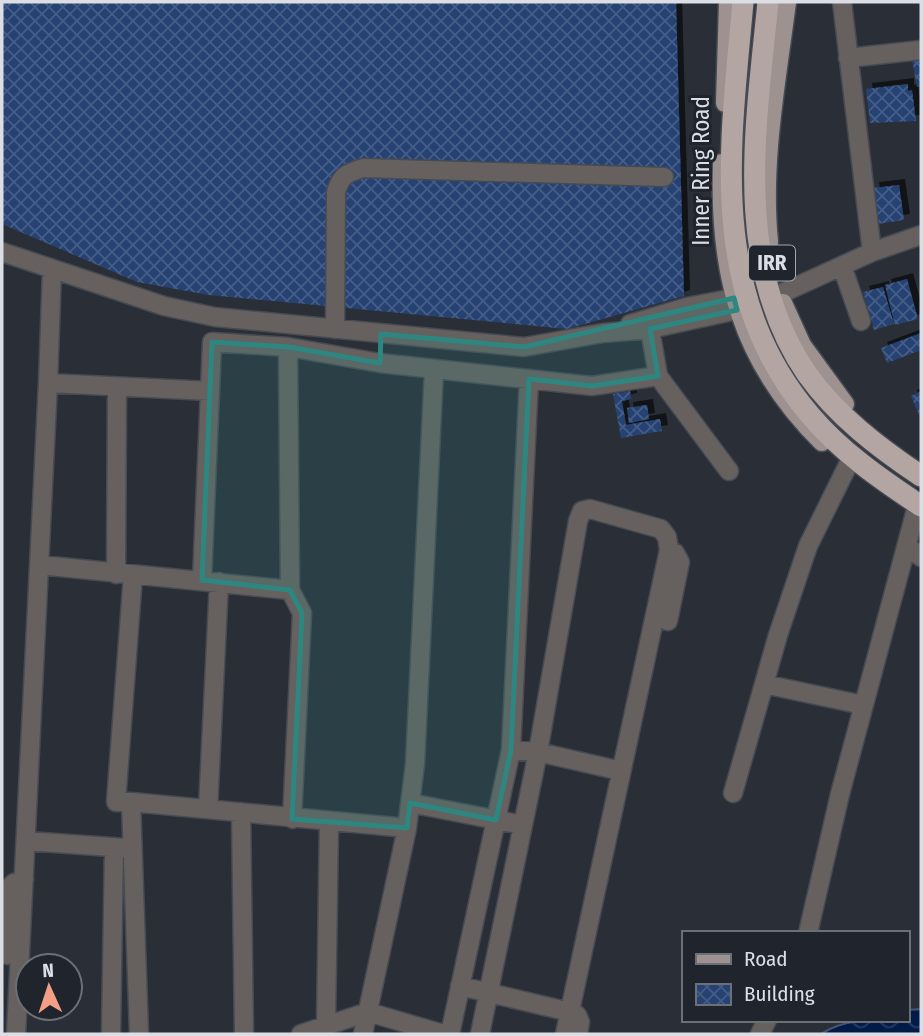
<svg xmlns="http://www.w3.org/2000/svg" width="923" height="1036" font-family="'Fira Sans Condensed',sans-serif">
<defs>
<pattern id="water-waves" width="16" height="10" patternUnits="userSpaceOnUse" patternTransform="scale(1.75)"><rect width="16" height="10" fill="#021a48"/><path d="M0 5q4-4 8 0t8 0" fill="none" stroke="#263b62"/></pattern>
<pattern id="building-cross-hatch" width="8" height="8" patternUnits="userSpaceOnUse" patternTransform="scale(1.75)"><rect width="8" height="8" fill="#254273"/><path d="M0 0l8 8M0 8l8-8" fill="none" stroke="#445d87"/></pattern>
<filter id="shadow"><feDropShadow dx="6" dy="-6" stdDeviation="0" flood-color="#0009"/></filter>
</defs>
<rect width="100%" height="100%" fill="#2a2f37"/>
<!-- water -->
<path fill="url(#water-waves)" stroke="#435577" stroke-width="2" d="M921,1009V1034H821C847,1017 878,1020 907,1020V1010Z"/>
<!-- building -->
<path fill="url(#building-cross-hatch)" filter="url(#shadow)" d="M2,2H676L684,296L567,329L209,295L137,282L2,224Z
M921,58V87H917L912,59Z
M908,84V91L912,90L916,121L870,123L866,89Z
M899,185L904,220L878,224L873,188Z
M907,279L918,319L895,325L885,285Z
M883,287L894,324L874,330L863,292Z
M921,333V350L887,363L881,348Z
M630,391L631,399L622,401L626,425L660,419L662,431L621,438L613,394Z
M921,391V413L919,415L911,396Z
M647,405L649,419L629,423L627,408Z"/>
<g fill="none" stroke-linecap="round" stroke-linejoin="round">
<!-- minor casing -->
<g stroke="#464b53" stroke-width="21">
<path id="minor" d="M842,2L872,252
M848,58L921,50
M2,252L164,306L215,317L524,347L603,333L650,329L737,310
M842,266L861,321
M780,294L872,252L921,235
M630,324L687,307L734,298
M335,329L336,192C341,175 347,173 363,168L664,177
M650,329L658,376L729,471
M288,347L290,590L302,613L292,819
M48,383L52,269
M907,546L921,557
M40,565L290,590
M116,574L117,388
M202,580L210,391
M668,621L680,562L675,553L669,550
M764,684L863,705
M511,750L538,752L621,771
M733,793L778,635L808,546L848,465
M131,802H116L133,575
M410,803L523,825
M208,809L219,582
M241,812L244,1034
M27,841L125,848
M808,933L840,794L916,510
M7,955L8,889L14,883L24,879
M460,986L570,1012L577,1015L580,1022L578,1034
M326,1026L329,821
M16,1034L48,383L210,391L212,342L288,347L380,363L592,386L658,376
M111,1034L114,847
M139,1034L131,802L407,828
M301,1034L368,1012L443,1034
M363,1034L407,828L415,764L434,369
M450,1034L511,750L529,379
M480,1034L538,752L578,521L582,511L590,509L661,529L667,537L669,550L565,1034
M760,1034L767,1020"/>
</g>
<!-- major casing -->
<g stroke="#464b53" stroke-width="21">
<path id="major" d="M725,103L728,2
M722,163C718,274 741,362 822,442
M769,242C761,162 777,81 787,2
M783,303L802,345L845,404"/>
</g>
<!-- highway casing -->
<g stroke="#464b53" stroke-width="24">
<path id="highway" d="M743,2C730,148 707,294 810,415C841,452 882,480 921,506
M768,2C756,125 732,265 807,374C837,416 879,448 921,476"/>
</g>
<!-- minor -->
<use href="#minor" stroke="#66615f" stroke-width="18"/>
<!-- major -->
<use href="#major" stroke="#9d928f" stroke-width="18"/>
<!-- highway -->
<use href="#highway" stroke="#b3a5a1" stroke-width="21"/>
</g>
<!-- marked area -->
<path fill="#2e8680" fill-opacity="0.2" stroke="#2e8680" stroke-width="5" stroke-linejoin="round" d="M734,298L737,310L650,329L658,376L592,386L529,379L511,750L496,820L410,803L407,828L292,819L302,613L290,590L202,580L212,342L288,347L380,363L381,334L524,347Z"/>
<g text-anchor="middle" stroke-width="6" stroke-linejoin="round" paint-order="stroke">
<!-- shield labels -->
<rect fill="#20252d" stroke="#a3a6ad" stroke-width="2" x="749" y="245.5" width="46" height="35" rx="5"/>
<g font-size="21" font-weight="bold" fill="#dbdee4">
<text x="772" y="270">IRR</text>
</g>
<!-- street labels -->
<g font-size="23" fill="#dbdee4" stroke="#20252d">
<text transform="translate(701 171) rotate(-90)" y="8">Inner Ring Road</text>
</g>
</g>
<!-- border -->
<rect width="923" height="1036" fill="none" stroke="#dbdee4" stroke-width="7"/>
<!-- legend -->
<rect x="682" y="931" width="228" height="91" fill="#20252d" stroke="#6b6f76" stroke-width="2"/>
<rect x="696" y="954" width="35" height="10" fill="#9d928f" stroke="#6b6f76" stroke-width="2"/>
<text x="744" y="966" font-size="21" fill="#dbdee4">Road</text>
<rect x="696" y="984" width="35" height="21" fill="url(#building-cross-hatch)" stroke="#6b6f76" stroke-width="2"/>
<text x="744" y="1001" font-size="21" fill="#dbdee4">Building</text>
<!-- north arrow -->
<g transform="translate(49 987) rotate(357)"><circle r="33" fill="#20252d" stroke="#6b6f76" stroke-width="2"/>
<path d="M0-5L12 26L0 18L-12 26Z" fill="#f39f85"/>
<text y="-10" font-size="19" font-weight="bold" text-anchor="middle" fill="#dbdee4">N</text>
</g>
</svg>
